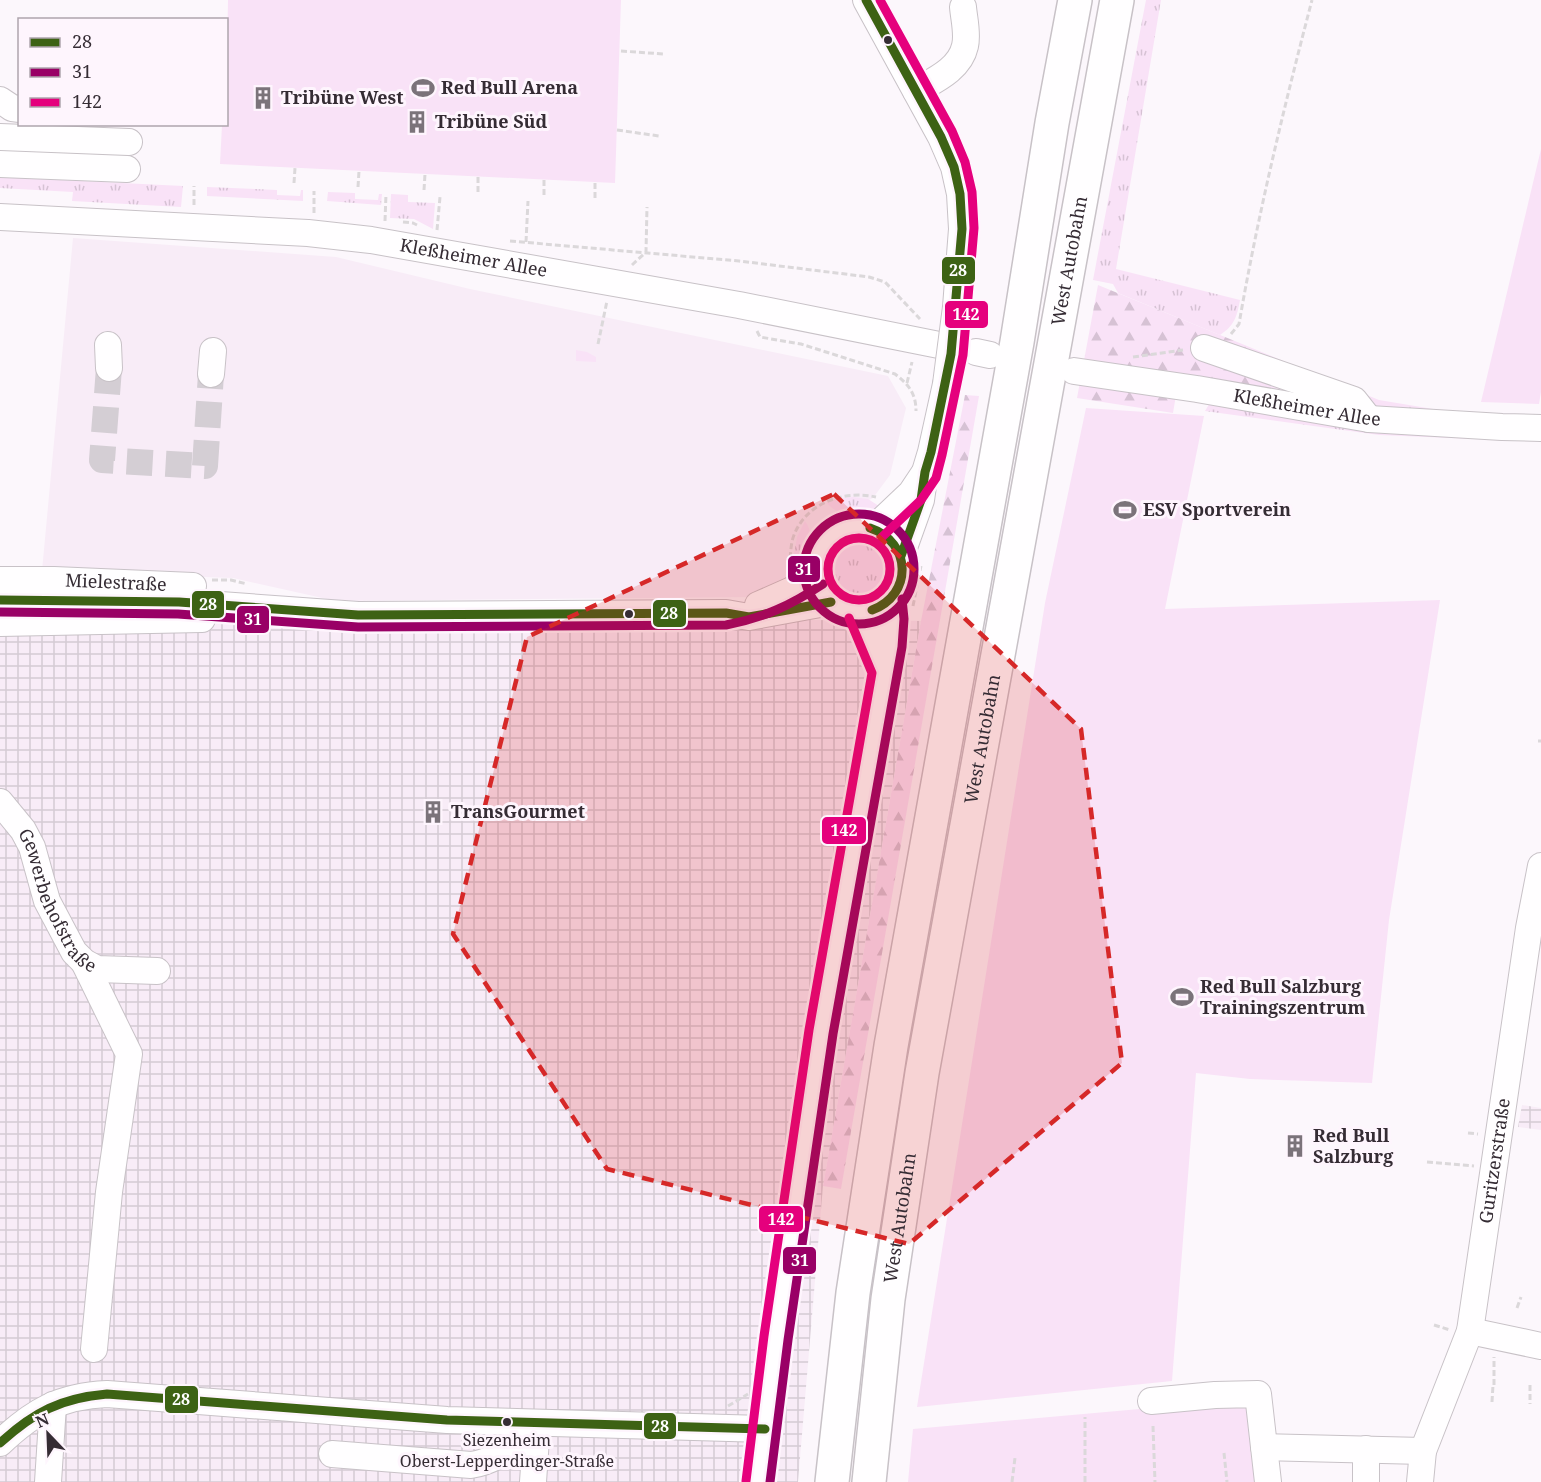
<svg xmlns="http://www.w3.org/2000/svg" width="1541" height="1482" font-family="'Noto Serif',serif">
<defs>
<pattern id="industrial-grid" width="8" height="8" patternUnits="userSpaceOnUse" patternTransform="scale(1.5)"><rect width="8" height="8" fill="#f8ecf7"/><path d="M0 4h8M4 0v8" fill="none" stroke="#d5cbd4"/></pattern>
<pattern id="grass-tufts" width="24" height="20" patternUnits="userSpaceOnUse" patternTransform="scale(1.5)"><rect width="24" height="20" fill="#f9e2f7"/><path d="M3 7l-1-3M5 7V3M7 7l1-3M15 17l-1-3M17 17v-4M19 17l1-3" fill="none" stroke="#d6c2d4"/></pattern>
<pattern id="forest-firs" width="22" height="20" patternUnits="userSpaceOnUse" patternTransform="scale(1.5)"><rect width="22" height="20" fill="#f9e2f7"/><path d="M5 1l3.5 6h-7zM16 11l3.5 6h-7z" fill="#d6c2d4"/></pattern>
</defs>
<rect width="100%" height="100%" fill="#fcf7fc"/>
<!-- built -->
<path fill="#f8ecf7" d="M73,238L336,257L470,289L888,376L906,408L890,475L873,498L814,527L793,580L759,597L336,601L233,578L42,571Z"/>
<!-- industrial -->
<path fill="url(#industrial-grid)" d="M0,612L921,621L823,1186L798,1482H0Z
M1522,1105L1541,1108V1130L1518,1127Z"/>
<!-- grass -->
<path fill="url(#grass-tufts)" d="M1146,0H1161L1116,269L1240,300C1237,317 1234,326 1220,335L1118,293L1113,284L1093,280Z
M0,177L183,186L181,207L72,201L73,192L0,188Z
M207,187L277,190V195L300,196L301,190H303V201L207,196Z
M328,192L355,193V199L378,200L379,194H382L381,205L327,201Z
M391,194L408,195V202L435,203L433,229L414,219L390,218Z
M576,350L587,352L596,357V362L576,361Z
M1211,401L1541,440H1500L1379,435L1205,411Z
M853,497L868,499L879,506C868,520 837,517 827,503L836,499Z
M805,521C818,537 806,567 790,577L797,537Z
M830 568a30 30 0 1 1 60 0a30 30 0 1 1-60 0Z"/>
<!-- forest -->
<path fill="url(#forest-firs)" d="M1098,285L1379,400L1457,413L1541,415V420H1456L1179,377L1173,413L1077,398Z
M965,395L979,396L841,1189L823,1186L921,621Z"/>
<!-- green -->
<path fill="#f9e2f7" d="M228,0H621L615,183L220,164L222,125L226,124Z
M1541,149V392L1539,404L1481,402Z
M1086,408L1204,416L1165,609L1440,600L1389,920L1372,1083L1250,1079L1196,1073L1172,1381L917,1407L1045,603Z
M1241,1400L1254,1411L1264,1482H908L913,1429Z"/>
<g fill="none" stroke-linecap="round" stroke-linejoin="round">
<!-- minor-tunnel -->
<path stroke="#d4ced4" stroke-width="26" stroke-dasharray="26 13" stroke-linecap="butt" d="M109,368L102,460L205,466L211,374"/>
<!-- minor casing -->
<g stroke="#c8c2c7" stroke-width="28">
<g id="minor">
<path d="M866,0L941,137L954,167L960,194L962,229L956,307"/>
<path d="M916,91C935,80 960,69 965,46C968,34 964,19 963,7"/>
<path d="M0,100L12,108L20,109"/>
<path d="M0,137L129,142"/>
<path d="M0,164L127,169"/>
<path id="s1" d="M0,217L308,233L371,240L739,305L939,345"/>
<path d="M108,345L109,368"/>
<path d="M1204,348L1354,400L1369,419"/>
<path d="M976,352L990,355"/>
<path id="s2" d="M1074,371L1197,389L1369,419L1502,427L1541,428"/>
<path d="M211,374L213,351"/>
<circle cx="859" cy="569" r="43"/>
<path d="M874,528L911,493L923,475"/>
<path d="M901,556L921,500L925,472L931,452L946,384"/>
<path id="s3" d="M0,580H54L193,586"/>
<path d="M0,600L179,602L358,615L726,613L749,617L831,602"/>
<path d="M758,605L792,590L816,574"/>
<path d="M860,613L884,672"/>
<path d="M0,623L202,619"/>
<path id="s4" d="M0,802L23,830L32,847L47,901L74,952L84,962L97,969L157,971"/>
<path d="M84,962L129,1054L109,1192L94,1349"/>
<path d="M1470,1331L1541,1346"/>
<path d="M1151,1401L1215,1395L1258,1394L1268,1482"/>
<path d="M0,1443C34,1411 60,1396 107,1394L447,1420L765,1429"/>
<path d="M1264,1447L1423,1451"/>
<path d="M332,1454L471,1465C485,1463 510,1453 516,1438C518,1434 518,1428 518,1423"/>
<path d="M48,1482L53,1405"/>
<path d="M533,1482L537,1424"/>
<path d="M758,1482L776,1338L821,1032L884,672C891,647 894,626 890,600"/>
<path d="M1366,1482V1449"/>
<path id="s5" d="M1420,1482L1423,1451L1470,1331L1529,928L1541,866"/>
</g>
</g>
<!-- highway casing -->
<g stroke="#c8c2c7" stroke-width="36">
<g id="highway">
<path d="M832,1482L853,1293L891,1046L1017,342L1052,123L1075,0"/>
<path id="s6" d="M869,1482L888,1299L922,1073L1117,0"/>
</g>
</g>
<!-- path -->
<path stroke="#dbd8da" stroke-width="3" stroke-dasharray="6 3" stroke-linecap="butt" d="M621,51L664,54
M617,130L659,136
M294,183L295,168
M358,187L359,171
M424,190L425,174
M478,192V176
M544,195V179
M595,198V181
M194,205V186
M314,213V191
M385,221L386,194
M403,222L413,223L417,225
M437,230L440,197
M510,241L739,261L869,277L885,282L920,319
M526,242L528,201
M632,265L646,252L647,207
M757,331L760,337L801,344L895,374C908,384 916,393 916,411
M1231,334L1239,324C1258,214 1284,107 1312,0
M598,344L607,301
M1133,357L1183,350
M907,383L912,362
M789,567C791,556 790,545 794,535C807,502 845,490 876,497
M212,580H231L247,584
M913,606L921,566
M1538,741H1541
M1468,1133L1478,1134
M1427,1162L1474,1166
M1517,1308L1521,1297
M1434,1325L1450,1330
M1494,1385V1357
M1530,1385V1404
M1492,1402L1493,1385
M728,1406L748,1394
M1153,1426L1155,1482
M1224,1453L1227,1482
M1012,1482L1015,1458
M1085,1482V1417"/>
<!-- minor -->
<use href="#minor" stroke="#fffeff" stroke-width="26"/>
<!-- highway -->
<use href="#highway" stroke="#fffeff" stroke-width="33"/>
<!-- minor-bridge casing -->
<g stroke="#c8c2c7" stroke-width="28" stroke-linecap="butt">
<path id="minor-bridge" d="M946,384L956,307"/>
</g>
<!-- minor-bridge -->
<use href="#minor-bridge" stroke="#fffeff" stroke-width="26"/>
<!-- bus-1 casing -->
<g stroke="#fef5fd" stroke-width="14">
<path id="bus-1" d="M866,0L941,137L954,167L960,194L962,229L951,354L931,452L925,472L921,500L901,556
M870,528C912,542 913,595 872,610
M0,600L179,602L358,615L726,613L749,617L831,602
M0,1443C34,1412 61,1398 107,1394L447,1420L765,1429"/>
</g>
<!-- bus-2 casing -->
<g stroke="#fef5fd" stroke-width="14">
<path id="bus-2" d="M804 569a55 55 0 1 1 110 0a55 55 0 1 1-110 0Z
M0,612L178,614L358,627L726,625C764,618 791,605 823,584
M770,1482L788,1340L833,1034L902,647L904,619L902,599"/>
</g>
<!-- bus-3 casing -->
<g stroke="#fef5fd" stroke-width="14">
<path id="bus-3" d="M880,0L952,131L965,162L972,192L974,228L963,355L942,455L936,478L921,500L882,537
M828 569a31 31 0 1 1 62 0a31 31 0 1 1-62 0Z
M746,1481L764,1336L809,1030L872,673L849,618"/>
</g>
<!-- bus-1 -->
<use href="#bus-1" stroke="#3d6214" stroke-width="9"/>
<!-- bus-2 -->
<use href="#bus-2" stroke="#906" stroke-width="9"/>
<!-- bus-3 -->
<use href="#bus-3" stroke="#e5007d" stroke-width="9"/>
</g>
<!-- marked area -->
<path fill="#d62828" fill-opacity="0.2" stroke="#d62828" stroke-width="4.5" stroke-dasharray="12 8" stroke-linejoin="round" d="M834,494L1081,729L1122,1063L909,1244L607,1169L453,934L527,637Z"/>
<!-- icons -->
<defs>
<g id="stadium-bare" transform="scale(1.8)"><path d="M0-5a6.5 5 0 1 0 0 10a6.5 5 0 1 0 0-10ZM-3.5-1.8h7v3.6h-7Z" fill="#7b737a" stroke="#fef5fd" stroke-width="2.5" paint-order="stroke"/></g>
<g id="building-bare" transform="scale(1.8)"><path d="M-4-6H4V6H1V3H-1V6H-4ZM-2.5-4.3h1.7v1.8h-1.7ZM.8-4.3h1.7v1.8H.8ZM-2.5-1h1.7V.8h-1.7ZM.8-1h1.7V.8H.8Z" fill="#7b737a" stroke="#fef5fd" stroke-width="2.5" paint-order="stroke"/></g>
</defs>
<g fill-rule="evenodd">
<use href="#stadium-bare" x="423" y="88"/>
<use href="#building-bare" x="263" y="98"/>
<use href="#building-bare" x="417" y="122"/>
<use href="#stadium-bare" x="1125" y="510"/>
<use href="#building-bare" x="433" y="812"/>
<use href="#stadium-bare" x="1182" y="997"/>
<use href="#building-bare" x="1295" y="1146"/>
</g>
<!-- markers -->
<g fill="#352c34" stroke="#fef5fd" stroke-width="2">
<circle cx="888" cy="40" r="5"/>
<circle cx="629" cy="614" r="5"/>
<circle cx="507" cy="1422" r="5"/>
</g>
<g text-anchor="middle" stroke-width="6" stroke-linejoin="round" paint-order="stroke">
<!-- bus labels -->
<g font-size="16" fill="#352c34" stroke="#fef5fd">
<text x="507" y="1446">Siezenheim<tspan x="507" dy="21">Oberst-Lepperdinger-Straße</tspan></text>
</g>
<!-- poi labels -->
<g font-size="18" font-weight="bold" fill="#352c34" stroke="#fef5fd" text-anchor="start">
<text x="441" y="94">Red Bull Arena</text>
<text x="281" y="104">Tribüne West</text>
<text x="435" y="128">Tribüne Süd</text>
<text x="1143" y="516">ESV Sportverein</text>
<text x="451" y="818">TransGourmet</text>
<text x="1200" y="993">Red Bull Salzburg<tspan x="1200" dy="21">Trainingszentrum</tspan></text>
<text x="1313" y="1142">Red Bull<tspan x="1313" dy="21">Salzburg</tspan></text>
</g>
<!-- street labels -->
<g font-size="18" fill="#352c34" stroke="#fef5fd">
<text dy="6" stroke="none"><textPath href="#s1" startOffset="476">Kleßheimer Allee</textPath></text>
<text dy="6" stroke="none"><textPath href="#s6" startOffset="1238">West Autobahn</textPath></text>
<text dy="6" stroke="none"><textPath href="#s2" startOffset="236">Kleßheimer Allee</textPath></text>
<text dy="6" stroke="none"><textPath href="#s3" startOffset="116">Mielestraße</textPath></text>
<text dy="6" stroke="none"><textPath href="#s6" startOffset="752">West Autobahn</textPath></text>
<text dy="6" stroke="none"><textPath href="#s4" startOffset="116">Gewerbehofstraße</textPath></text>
<text dy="6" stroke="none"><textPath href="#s5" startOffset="332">Guritzerstraße</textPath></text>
<text dy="6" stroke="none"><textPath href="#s6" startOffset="266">West Autobahn</textPath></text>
</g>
</g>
<g stroke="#fef5fd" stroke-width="2">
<rect x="941" y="256" width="35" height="29" rx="6" fill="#3d6214"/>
<rect x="944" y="300" width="45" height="29" rx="6" fill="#e5007d"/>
<rect x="787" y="555" width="34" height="28" rx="6" fill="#906"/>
<rect x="191" y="590" width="34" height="29" rx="6" fill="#3d6214"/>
<rect x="652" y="599" width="35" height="29" rx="6" fill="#3d6214"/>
<rect x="236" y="605" width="34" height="29" rx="6" fill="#906"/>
<rect x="821" y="816" width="46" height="29" rx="6" fill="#e5007d"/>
<rect x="758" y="1205" width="46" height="28" rx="6" fill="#e5007d"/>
<rect x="782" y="1246" width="35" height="29" rx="6" fill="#906"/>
<rect x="164" y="1385" width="35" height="29" rx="6" fill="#3d6214"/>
<rect x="643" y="1412" width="34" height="28" rx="6" fill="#3d6214"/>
</g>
<g font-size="16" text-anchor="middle" font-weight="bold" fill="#fff">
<text x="958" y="276">28</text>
<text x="966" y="320">142</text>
<text x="804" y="575">31</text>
<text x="208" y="610">28</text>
<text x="669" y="619">28</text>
<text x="253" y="625">31</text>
<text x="844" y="836">142</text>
<text x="781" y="1225">142</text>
<text x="800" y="1266">31</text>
<text x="181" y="1405">28</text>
<text x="660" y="1432">28</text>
</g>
<!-- legend -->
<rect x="18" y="18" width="210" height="108" fill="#fef5fd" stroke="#aea5ad" stroke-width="1.5"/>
<rect x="30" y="38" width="30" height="9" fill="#3d6214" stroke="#aea5ad" stroke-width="1.5"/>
<text x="72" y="48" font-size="18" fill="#352c34">28</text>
<rect x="30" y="68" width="30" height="9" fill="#990066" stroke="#aea5ad" stroke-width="1.5"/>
<text x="72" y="78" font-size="18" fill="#352c34">31</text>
<rect x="30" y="98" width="30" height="9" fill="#e5007d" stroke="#aea5ad" stroke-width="1.5"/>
<text x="72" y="108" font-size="18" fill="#352c34">142</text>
<!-- north arrow -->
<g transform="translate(48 1434) rotate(337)" stroke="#fef5fd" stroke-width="4.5" paint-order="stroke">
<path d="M0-4.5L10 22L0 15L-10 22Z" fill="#352c34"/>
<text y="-9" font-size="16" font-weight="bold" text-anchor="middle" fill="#352c34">N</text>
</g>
</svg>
